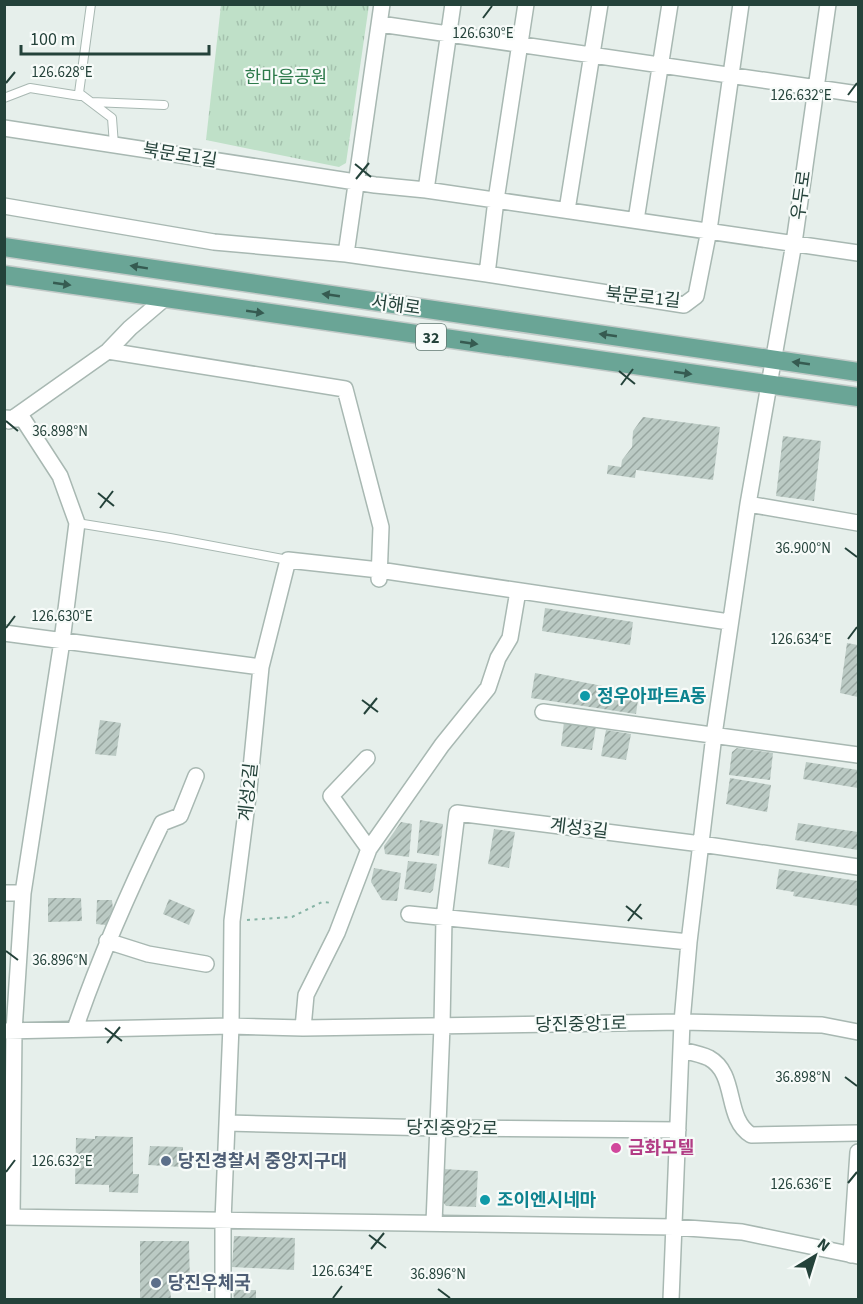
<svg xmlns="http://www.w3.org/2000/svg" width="863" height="1304" font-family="'Source Sans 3','Noto Sans KR',sans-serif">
<defs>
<pattern id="park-tufts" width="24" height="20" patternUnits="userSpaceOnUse" patternTransform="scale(1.5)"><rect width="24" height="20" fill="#bfe0c8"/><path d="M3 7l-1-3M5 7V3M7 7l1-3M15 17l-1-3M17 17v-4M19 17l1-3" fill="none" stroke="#a4c1ad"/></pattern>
<pattern id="building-hatch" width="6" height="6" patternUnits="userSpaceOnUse" patternTransform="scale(1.5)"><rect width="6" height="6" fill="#bbcac4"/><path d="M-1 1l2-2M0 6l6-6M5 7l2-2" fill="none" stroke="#98a6a0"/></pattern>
</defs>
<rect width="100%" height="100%" fill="#e6efeb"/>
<!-- park -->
<path fill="url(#park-tufts)" d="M221,5H369L346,163L339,167L206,140Z"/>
<!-- building -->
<path fill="url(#building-hatch)" d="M643,417L720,427L713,480L636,470L635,478L607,474L608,465L621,467L622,460L632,447L633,431Z
M783,436L821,441L814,501L776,496Z
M545,608L633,622L630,645L542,631Z
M847,643L858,645V697L840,693Z
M535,673L639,693L636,714L531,698Z
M100,720L121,723L116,756L95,754Z
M564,722L596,727L592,750L561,746Z
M606,730L631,734L626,760L601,756Z
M737,748L773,753L770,780L729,775L732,752Z
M806,762L858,770V788L803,779Z
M730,778L771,785L767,812L726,804Z
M420,820L443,824L439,856L417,853Z
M401,822L412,824L409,857L385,854L384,846Z
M798,823L858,832V850L795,840Z
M494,829L515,832L509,868L488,864Z
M408,861L437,864L433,890L430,893L404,889Z
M374,868L401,873L397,901L382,900L371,882Z
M779,869L858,881V906L793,896L794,892L776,889Z
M48,898H81L82,921L48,922Z
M169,899L195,910L189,925L163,914Z
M97,900H112L113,910L106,925L96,924Z
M95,1136L133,1137V1174H139L138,1193L109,1192V1185L75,1184L76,1138L95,1139Z
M150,1146L183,1147L182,1167L148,1165Z
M443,1169L478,1171L476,1207L446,1206L442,1201Z
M234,1236L295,1238L294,1270L232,1267Z
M140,1241H189L190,1286H170L171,1300H140Z
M233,1290H256V1300H234Z"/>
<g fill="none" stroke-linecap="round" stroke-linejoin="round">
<!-- service casing -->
<g stroke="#a8b8b2" stroke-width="10">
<path id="service" d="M91,4L79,93L112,118L114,145
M4,98L30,88L80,96
M92,102L164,105
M77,523L170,538L288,560"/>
</g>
<!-- minor casing -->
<g stroke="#a8b8b2" stroke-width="18">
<path id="minor" d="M526,4L496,200L487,274L684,305L696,296L709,230L741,4
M380,24L858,94
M4,128L375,185L426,190L858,253
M426,190L453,4
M4,206L214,242L346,254L487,274
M567,210L600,4
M636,220L670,4
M346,254L382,4
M108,351L345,389L381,527L379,579
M4,418L23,419L60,476L77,523L62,641L23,893L14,1031L12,1217
M9,421L108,351L130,328L164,299
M748,504L858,523
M4,633L261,667
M543,712L858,755
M369,849L442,745L488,688L498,658L510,638L518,591
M4,893H23
M409,914L689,942
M107,941L148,954L206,964
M303,1028L306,995L337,933L369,849L331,796L367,758
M75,1029C99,958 129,891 162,823L180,816L196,776
M4,1031L231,1026L303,1028L682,1022L822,1025L858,1032
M681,1050C690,1052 701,1054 709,1058C738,1074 724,1118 751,1135L858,1133
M227,1123L437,1128L678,1130
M4,1217L674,1227L742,1232L858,1256
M434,1223L442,1026L444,918L457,813L701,844L858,867
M851,1255L858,1152
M223,1300V1221L231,1026L232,921L249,789L261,667L288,560L379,570L729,622
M671,1300L682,1022L689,942L714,735L748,504L794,243L828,4"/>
</g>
<!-- primary casing -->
<g stroke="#c2cac8" stroke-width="21">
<path id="primary" d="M4,247L858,372
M4,275L858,397"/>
</g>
<!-- path -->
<path stroke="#86b3a5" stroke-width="2" stroke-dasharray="3 4.5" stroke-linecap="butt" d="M247,920L292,917L322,902L333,903"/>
<!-- service -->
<use href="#service" stroke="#fff" stroke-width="8"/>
<!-- minor -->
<use href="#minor" stroke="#fff" stroke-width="15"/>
<!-- primary -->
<use href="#primary" stroke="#6aa596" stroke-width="18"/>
</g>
<!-- one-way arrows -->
<defs><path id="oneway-solid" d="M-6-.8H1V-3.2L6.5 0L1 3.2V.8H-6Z" transform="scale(1.5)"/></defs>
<g fill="#365b51">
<use href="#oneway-solid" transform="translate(139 267) rotate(-171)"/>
<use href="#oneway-solid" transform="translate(62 284) rotate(8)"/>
<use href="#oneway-solid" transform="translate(331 295) rotate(-172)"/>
<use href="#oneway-solid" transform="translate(255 312) rotate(8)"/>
<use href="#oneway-solid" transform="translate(608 335) rotate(-172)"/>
<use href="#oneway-solid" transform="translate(469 343) rotate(8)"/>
<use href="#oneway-solid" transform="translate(801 363) rotate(-172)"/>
<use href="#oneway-solid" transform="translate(683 373) rotate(8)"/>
</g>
<!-- ticks -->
<path fill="none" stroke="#24423a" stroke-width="2" d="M483,18L492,6M6,83L15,72M848,95L857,83M355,164L371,177M356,179L369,163M619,371L635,384M621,385L633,369M6,421L18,431M98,493L114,506M100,508L113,491M845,548L857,557M6,628L15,616M848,639L857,627M362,700L378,712M364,714L377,698M626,906L642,919M628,921L641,904M6,951L18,960M105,1028L122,1041M107,1043L120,1027M845,1077L857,1086M6,1172L15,1160M848,1183L857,1172M369,1235L386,1248M371,1249L384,1233M438,1289L450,1298M333,1298L342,1286"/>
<!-- markers -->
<g fill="#0f9aa8" stroke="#f7fbf9" stroke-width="2">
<circle cx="585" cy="696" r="6"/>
<circle cx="485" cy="1200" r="6"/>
</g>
<circle fill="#d1479c" stroke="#f7fbf9" stroke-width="2" cx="616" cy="1148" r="6"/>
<g fill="#5c6f8a" stroke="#f7fbf9" stroke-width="2">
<circle cx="166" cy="1161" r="6"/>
<circle cx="156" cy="1283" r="6"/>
</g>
<g text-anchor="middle" stroke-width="4.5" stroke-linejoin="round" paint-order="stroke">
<!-- shield labels -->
<rect fill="#f7fbf9" stroke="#637a73" stroke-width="1.5" x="416" y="324" width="30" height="26" rx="4.5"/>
<g font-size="16" font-weight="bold" fill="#24423a">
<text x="431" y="343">32</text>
</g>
<!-- park labels -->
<g font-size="18" fill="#2d7a4b" stroke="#f7fbf9">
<text x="286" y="83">한마음공원</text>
</g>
<!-- street labels -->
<g font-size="18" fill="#24423a" stroke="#f7fbf9">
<text transform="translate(180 155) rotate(9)" y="6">북문로1길</text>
<text transform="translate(801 195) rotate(-82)" y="6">우두로</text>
<text transform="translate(643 297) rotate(6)" y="6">북문로1길</text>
<text transform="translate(396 305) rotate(8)" y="6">서해로</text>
<text transform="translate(248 792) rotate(-84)" y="6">계성2길</text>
<text transform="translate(579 828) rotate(7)" y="6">계성3길</text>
<text transform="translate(581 1024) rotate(-1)" y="6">당진중앙1로</text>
<text transform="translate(452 1128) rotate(1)" y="6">당진중앙2로</text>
</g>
<!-- culture labels -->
<g font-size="18" font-weight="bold" fill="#0d838f" stroke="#f7fbf9" text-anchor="start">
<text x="597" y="702">정우아파트A동</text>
<text x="497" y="1206">조이엔시네마</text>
</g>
<!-- hotel labels -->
<g font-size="18" font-weight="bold" fill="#b23c85" stroke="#f7fbf9" text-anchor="start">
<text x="628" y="1154">금화모텔</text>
</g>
<!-- service labels -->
<g font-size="18" font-weight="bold" fill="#4e5e75" stroke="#f7fbf9" text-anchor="start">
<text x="178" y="1167">당진경찰서 중앙지구대</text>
<text x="168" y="1289">당진우체국</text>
</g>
</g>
<g font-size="15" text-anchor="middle" fill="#24423a" stroke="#f7fbf9" stroke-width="4.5" stroke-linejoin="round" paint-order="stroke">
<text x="483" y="38">126.630°E</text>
<text x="62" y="77">126.628°E</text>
<text x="801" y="100">126.632°E</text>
<text x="60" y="436">36.898°N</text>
<text x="803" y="553">36.900°N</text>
<text x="62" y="621">126.630°E</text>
<text x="801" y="644">126.634°E</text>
<text x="60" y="965">36.896°N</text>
<text x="803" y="1082">36.898°N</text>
<text x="62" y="1166">126.632°E</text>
<text x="801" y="1189">126.636°E</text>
<text x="342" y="1276">126.634°E</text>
<text x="438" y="1279">36.896°N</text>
</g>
<!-- border -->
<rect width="863" height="1304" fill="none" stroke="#24423a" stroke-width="12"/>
<!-- north arrow -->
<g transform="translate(815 1256) rotate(38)" stroke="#f7fbf9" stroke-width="4.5" paint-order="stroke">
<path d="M0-4.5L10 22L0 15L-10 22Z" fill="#24423a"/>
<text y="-9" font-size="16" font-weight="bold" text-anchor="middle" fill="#24423a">N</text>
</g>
<!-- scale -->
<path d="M21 45v9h188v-9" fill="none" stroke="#24423a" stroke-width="3"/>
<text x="30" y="45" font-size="18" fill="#24423a" stroke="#f7fbf9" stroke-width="4.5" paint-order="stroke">100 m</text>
</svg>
